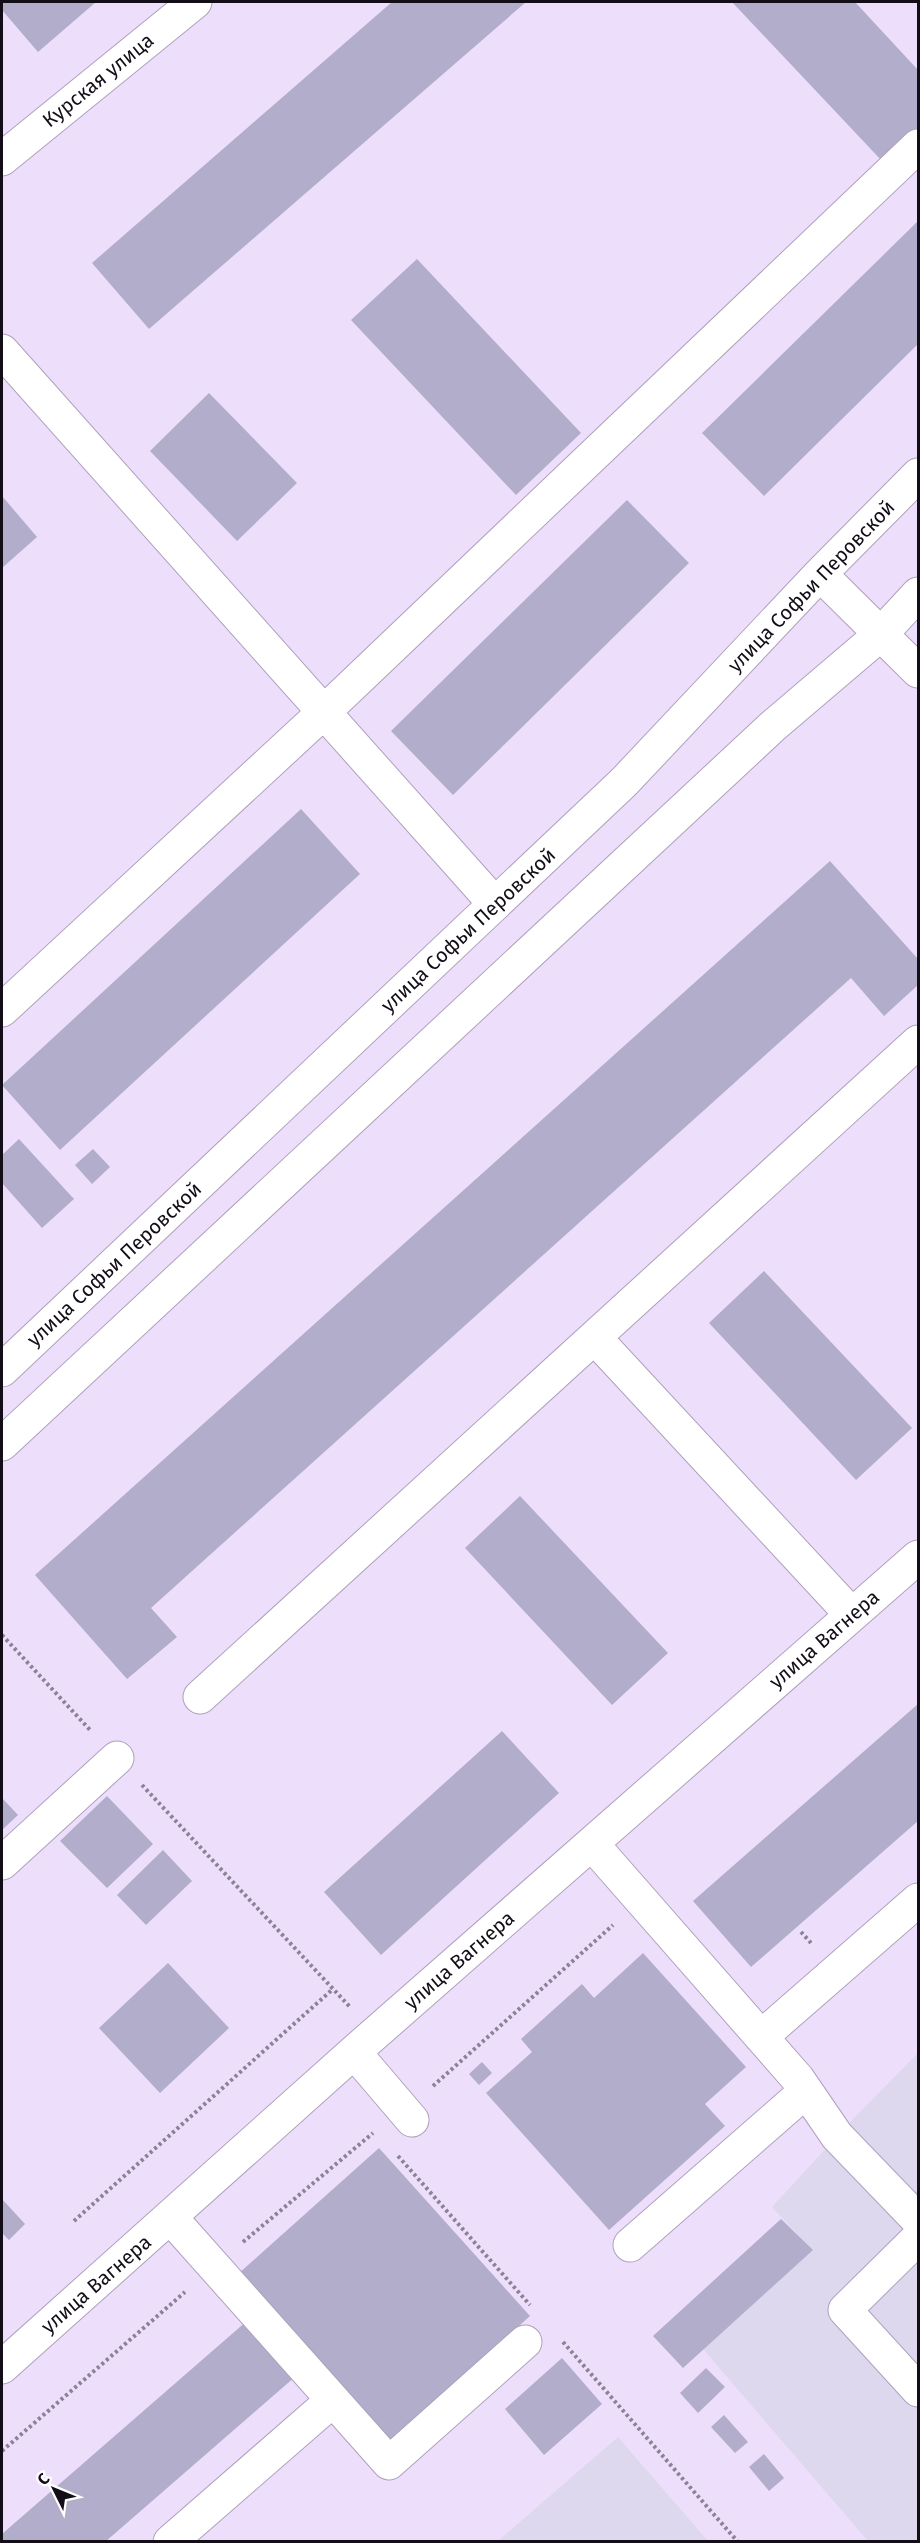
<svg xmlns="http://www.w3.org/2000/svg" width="920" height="2543" font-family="'Fira Sans',sans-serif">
<rect width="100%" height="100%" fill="#eddffb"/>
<!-- education -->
<path fill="#ddd8ed" d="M918,2053V2541H868L703,2349L812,2250L772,2207L853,2119Z
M618,2437L708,2541H498Z"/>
<!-- building -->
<path fill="#b1adca" d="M2,2H96L38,52L2,10Z
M392,2H526L149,329L92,263Z
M732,2H855L918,70V128L883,162Z
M918,221V344L764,496L702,433Z
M417,259L581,433L516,495L351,320Z
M209,393L297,483L237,541L150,451Z
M2,496L37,537L2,568Z
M627,500L689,563L453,795L391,731Z
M301,809L360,874L60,1150L2,1085Z
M830,861L918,959V985L884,1016L851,978L151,1608L177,1637L127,1679L35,1575Z
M19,1139L74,1199L42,1228L2,1183V1155Z
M93,1149L110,1167L92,1184L75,1165Z
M764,1271L912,1428L856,1480L709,1323Z
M520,1496L668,1653L612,1705L465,1548Z
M918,1704V1821L751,1967L693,1901Z
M502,1731L559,1793L381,1955L324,1892Z
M107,1796L153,1844L107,1888L60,1841Z
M2,1798L18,1815L2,1830Z
M163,1850L192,1881L146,1925L117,1895Z
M643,1953L746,2067L705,2104L725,2126L609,2230L486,2093L532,2052L521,2039L582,1984L594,1998Z
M168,1963L229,2028L160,2093L99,2028Z
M482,2062L492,2073L479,2085L469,2074Z
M379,2148L530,2316L389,2443L238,2274Z
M2,2199L25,2224L9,2240L2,2233Z
M781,2219L813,2250L683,2368L653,2336Z
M248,2320L296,2376L105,2542H2V2534Z
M562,2358L602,2404L544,2455L505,2409Z
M706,2368L725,2387L698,2413L680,2393Z
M724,2415L748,2442L735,2453L711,2427Z
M764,2454L784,2478L769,2491L749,2467Z"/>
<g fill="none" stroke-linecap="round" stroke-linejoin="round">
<!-- minor casing -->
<g stroke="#afa1bc" stroke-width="35">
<path id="minor" d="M2,159L195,2
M2,351L495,904
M2,1010L325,711L918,146
M595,1338L852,1615
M200,1697L918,1042
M592,1844L798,2079L837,2136L918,2220
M2,1863L117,1758
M761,2037L918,1900
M354,2052L412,2120
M171,2218L389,2463L525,2342
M918,2238L845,2310L918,2390
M630,2245L806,2091
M2,2367L354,2052L918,1557
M170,2542L333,2400"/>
</g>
<!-- major casing -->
<g stroke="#afa1bc" stroke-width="35">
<path id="major" d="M820,574L918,671
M2,1370L624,782L820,574L918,475
M2,1444L773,726L881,634L918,594"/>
</g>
<!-- path -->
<path stroke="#8c8296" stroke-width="4" stroke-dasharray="3 3" stroke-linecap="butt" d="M2,1635L91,1731
M142,1785L350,2007
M801,1932L811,1943
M433,2086L613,1925
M398,2156L530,2305
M74,2221L333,1989
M243,2242L373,2133
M563,2342L738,2542
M2,2451L185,2292"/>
<!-- minor -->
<use href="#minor" stroke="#fff" stroke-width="33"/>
<!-- major -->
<use href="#major" stroke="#fff" stroke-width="33"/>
</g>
<g text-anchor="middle" stroke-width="6" stroke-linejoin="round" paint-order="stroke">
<!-- street labels -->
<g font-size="20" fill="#120d16" stroke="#fff">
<text transform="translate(98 80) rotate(-39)" y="7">Курская улица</text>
<text transform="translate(811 586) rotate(-46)" y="7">улица Софьи Перовской</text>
<text transform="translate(468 930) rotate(-43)" y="7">улица Софьи Перовской</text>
<text transform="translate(114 1264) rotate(-43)" y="7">улица Софьи Перовской</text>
<text transform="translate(824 1639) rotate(-41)" y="7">улица Вагнера</text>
<text transform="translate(459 1960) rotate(-41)" y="7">улица Вагнера</text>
<text transform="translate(96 2284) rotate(-41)" y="7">улица Вагнера</text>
</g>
</g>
<!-- border -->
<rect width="920" height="2543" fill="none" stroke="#120d16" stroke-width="6"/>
<!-- north arrow -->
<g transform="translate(54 2489) rotate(313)" stroke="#ffffff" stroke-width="4.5" paint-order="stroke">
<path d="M0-4.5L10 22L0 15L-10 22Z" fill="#120d16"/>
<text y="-9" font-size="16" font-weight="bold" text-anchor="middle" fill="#120d16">С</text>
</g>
</svg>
